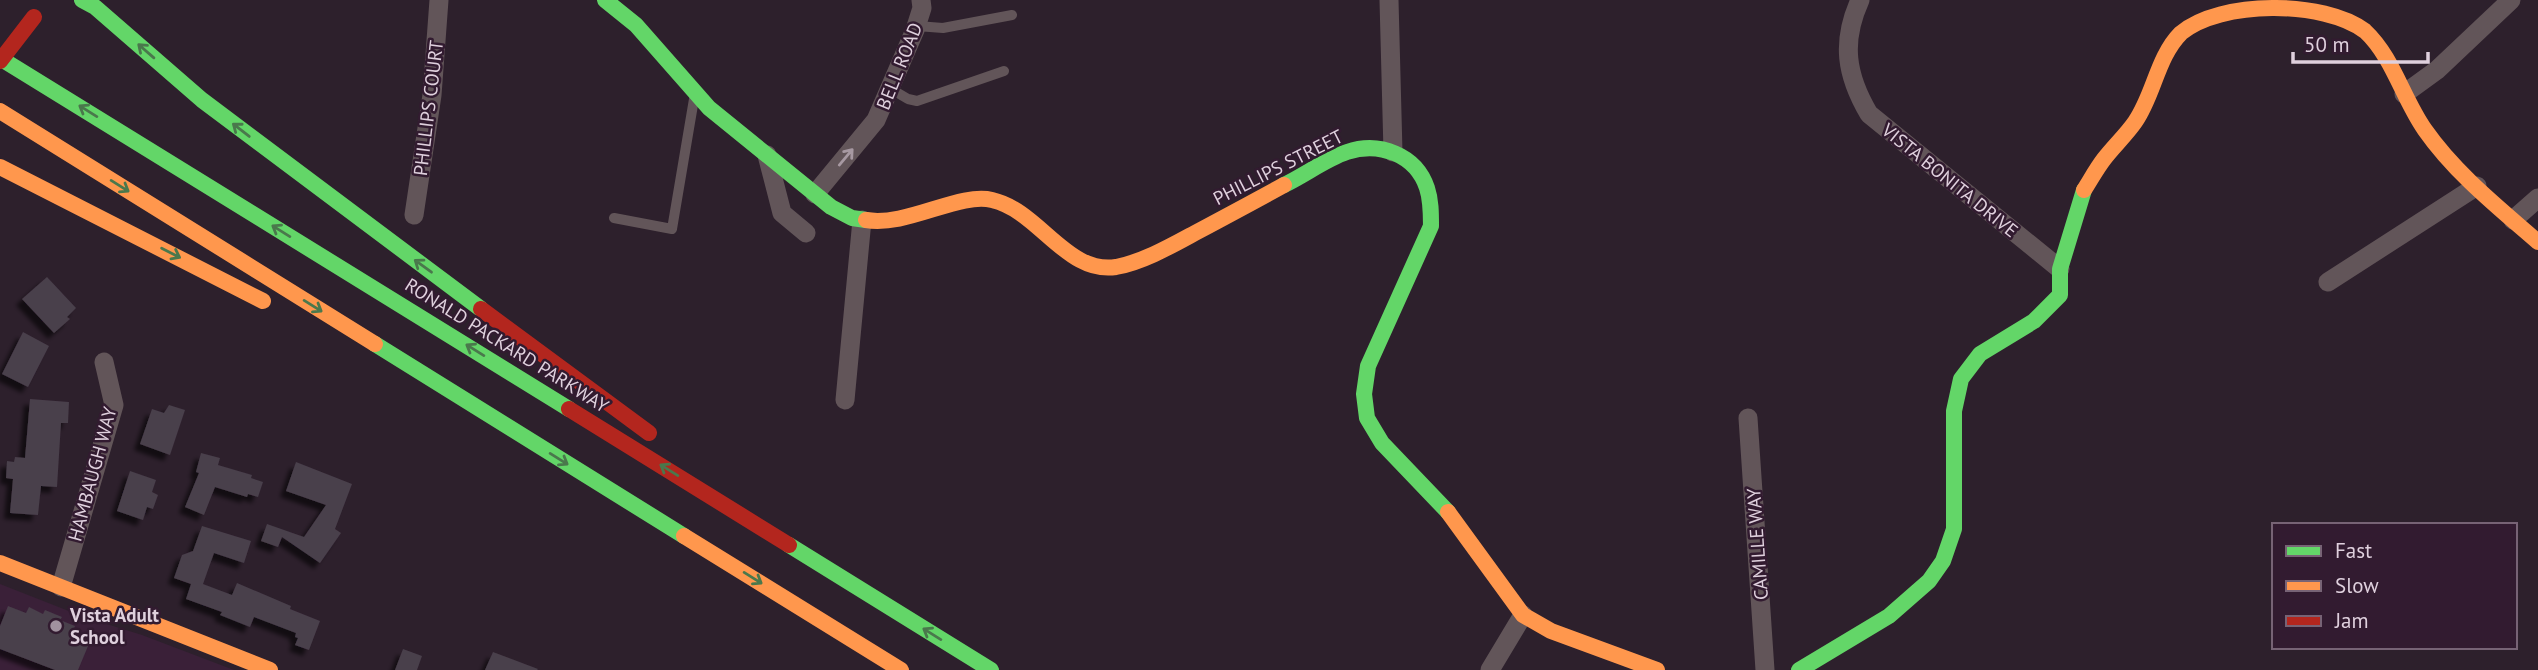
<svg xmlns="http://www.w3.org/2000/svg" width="2538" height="670" font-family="'PT Sans',sans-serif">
<defs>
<filter id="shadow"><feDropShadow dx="-6" dy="6" stdDeviation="2" flood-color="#0009"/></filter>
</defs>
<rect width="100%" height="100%" fill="#2d202c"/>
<!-- built -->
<path fill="#3a2038" d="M0,584L84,617L142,635L234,670H0Z"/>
<!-- building -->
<path fill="#493f4b" filter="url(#shadow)" d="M47,277L76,308L67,317L70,319L54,333L22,299Z
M23,332L49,346L28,387L2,374Z
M30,399L69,402L68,423H61L57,487L41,486L38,515L10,513L13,479L6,478L7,461L14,462L15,457L25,458Z
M169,405L185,410L170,455L140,444L152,409L164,413Z
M201,453L220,458L218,465L252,475L251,478L263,482L258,497L248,494L247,497L215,487L204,515L185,507L199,473L196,472Z
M296,462L352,484L335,529L341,533L320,563L282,537L278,547L261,541L267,524L304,537L326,505L286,491Z
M130,471L156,480L152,492L158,495L153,509L147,507L143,520L117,511Z
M202,526L251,541L244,563L214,553L203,584L232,595L237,583L291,606L290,609L320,621L309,650L295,645L298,638L295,637L296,633L254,617L250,627L220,615L222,612L186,599L191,584L174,578L182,555L193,551Z
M8,606L26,613L29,607L43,614L45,610L62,617L60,620L75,626L73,632L91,639L78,670H55L0,649V626Z
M403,649L422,656L417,670H395Z
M493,652L538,669L537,670H485Z"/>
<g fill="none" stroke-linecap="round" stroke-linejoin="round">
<!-- lane -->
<path stroke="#625559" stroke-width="10" d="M917,26L943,28L1012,15
M891,89L908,99L917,101L1004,71
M614,218L672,229L694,99"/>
<!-- street -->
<path stroke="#625559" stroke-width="19" d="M1389,0L1393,152
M1860,0C1841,42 1846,75 1869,114L2060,269
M2404,94L2437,70L2511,0
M767,155L782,213L806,233
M815,194L876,120L915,30L922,8L921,0
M414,215L432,95L439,0
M2513,220L2538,198
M2328,282L2477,186
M845,400L862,220
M1748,418L1765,670
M61,587L114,405L104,362
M1490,670L1523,615"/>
<!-- fast -->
<path stroke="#63d668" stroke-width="16" d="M82,0L95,7L202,100L481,309
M605,0L636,25L709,108L831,207L852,218L866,220
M0,58L569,409
M1284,185C1305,175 1326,159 1347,152C1380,141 1416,155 1427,188C1431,200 1431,213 1431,226L1368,366L1364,394L1367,418L1382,443L1448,512
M375,344L684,536
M789,545L991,670
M1799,670L1889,616L1929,581L1943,561L1954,529V411L1961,379L1980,354L2034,321L2060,295V269L2084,190"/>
<!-- slow -->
<path stroke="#ff974d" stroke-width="16" d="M0,111L375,344
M0,167L263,301
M2084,190C2091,179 2097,168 2104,159C2114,146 2126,135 2135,122C2154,95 2157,57 2181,33C2220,0 2324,0 2365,31C2393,57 2403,99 2425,130C2455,173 2499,208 2538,242
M866,220C907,227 959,192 992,200C1027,208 1050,244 1080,260C1091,266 1103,269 1116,267C1143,262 1171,246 1195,233C1225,217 1255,201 1284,185
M1448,512L1523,615L1551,631L1657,670
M684,536L901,670
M0,563L270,670"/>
<!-- jam -->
<path stroke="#b3261e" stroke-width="16" d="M481,309L649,433
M569,409L789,545"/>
<!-- jam-bridge -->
<path stroke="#b3261e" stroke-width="16" d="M0,61L34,17"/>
</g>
<!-- one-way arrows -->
<defs><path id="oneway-shaft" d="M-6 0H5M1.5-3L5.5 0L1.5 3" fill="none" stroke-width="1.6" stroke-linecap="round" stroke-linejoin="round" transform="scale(1.75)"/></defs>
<g stroke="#4a784c">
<use href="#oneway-shaft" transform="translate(146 51) rotate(-139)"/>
<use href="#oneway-shaft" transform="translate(88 111) rotate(-148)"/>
<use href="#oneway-shaft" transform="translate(241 130) rotate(-142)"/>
<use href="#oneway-shaft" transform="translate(120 186) rotate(32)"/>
<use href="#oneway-shaft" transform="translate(281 231) rotate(-148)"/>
<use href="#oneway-shaft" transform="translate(171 253) rotate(27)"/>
<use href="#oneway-shaft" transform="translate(423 266) rotate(-144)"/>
<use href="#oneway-shaft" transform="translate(313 306) rotate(32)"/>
<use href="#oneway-shaft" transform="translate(475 350) rotate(-148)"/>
<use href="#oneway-shaft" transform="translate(559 459) rotate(32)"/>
<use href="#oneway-shaft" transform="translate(669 470) rotate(-148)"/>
<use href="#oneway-shaft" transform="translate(753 578) rotate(32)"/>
<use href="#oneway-shaft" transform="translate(932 634) rotate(-148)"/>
</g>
<use stroke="#a799a2" href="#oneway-shaft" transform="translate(846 157) rotate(-50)"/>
<!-- markers -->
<circle fill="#a1929f" stroke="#321b30" stroke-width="2.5" cx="56" cy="626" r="7"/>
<g text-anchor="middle" stroke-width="5" stroke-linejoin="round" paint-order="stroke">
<!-- street labels -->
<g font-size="19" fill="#dfd0dd" stroke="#321b30">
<text transform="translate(899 66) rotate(-68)" y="7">BELL ROAD</text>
<text transform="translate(428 108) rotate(-83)" y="7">PHILLIPS COURT</text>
<text transform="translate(1278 167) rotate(-27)" y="7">PHILLIPS STREET</text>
<text transform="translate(1950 180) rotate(39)" y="7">VISTA BONITA DRIVE</text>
<text transform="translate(507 345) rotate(32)" y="7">RONALD PACKARD PARKWAY</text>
<text transform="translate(92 474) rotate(-75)" y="7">HAMBAUGH WAY</text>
<text transform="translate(1757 544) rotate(-94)" y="7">CAMILLE WAY</text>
</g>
<!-- poi labels -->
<g font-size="19" font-weight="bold" fill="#dfd0dd" stroke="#321b30" text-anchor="start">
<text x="70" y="622">Vista Adult<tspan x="70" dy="22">School</tspan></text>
</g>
</g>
<!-- legend -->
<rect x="2272" y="523" width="245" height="126" fill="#321b30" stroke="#776375" stroke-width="2"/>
<rect x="2286" y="546" width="35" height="10" fill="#63d668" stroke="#776375" stroke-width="2"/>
<text x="2335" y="558" font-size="21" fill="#dfd0dd">Fast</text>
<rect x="2286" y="581" width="35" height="10" fill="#ff974d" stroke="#776375" stroke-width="2"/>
<text x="2335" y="593" font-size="21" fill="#dfd0dd">Slow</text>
<rect x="2286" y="616" width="35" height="10" fill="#b3261e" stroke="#776375" stroke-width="2"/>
<text x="2335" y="628" font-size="21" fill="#dfd0dd">Jam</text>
<!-- scale -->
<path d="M2293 52v10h135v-10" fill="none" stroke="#dfd0dd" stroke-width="3.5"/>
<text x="2304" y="52" font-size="21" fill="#dfd0dd" stroke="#321b30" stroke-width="5" paint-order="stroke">50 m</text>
</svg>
